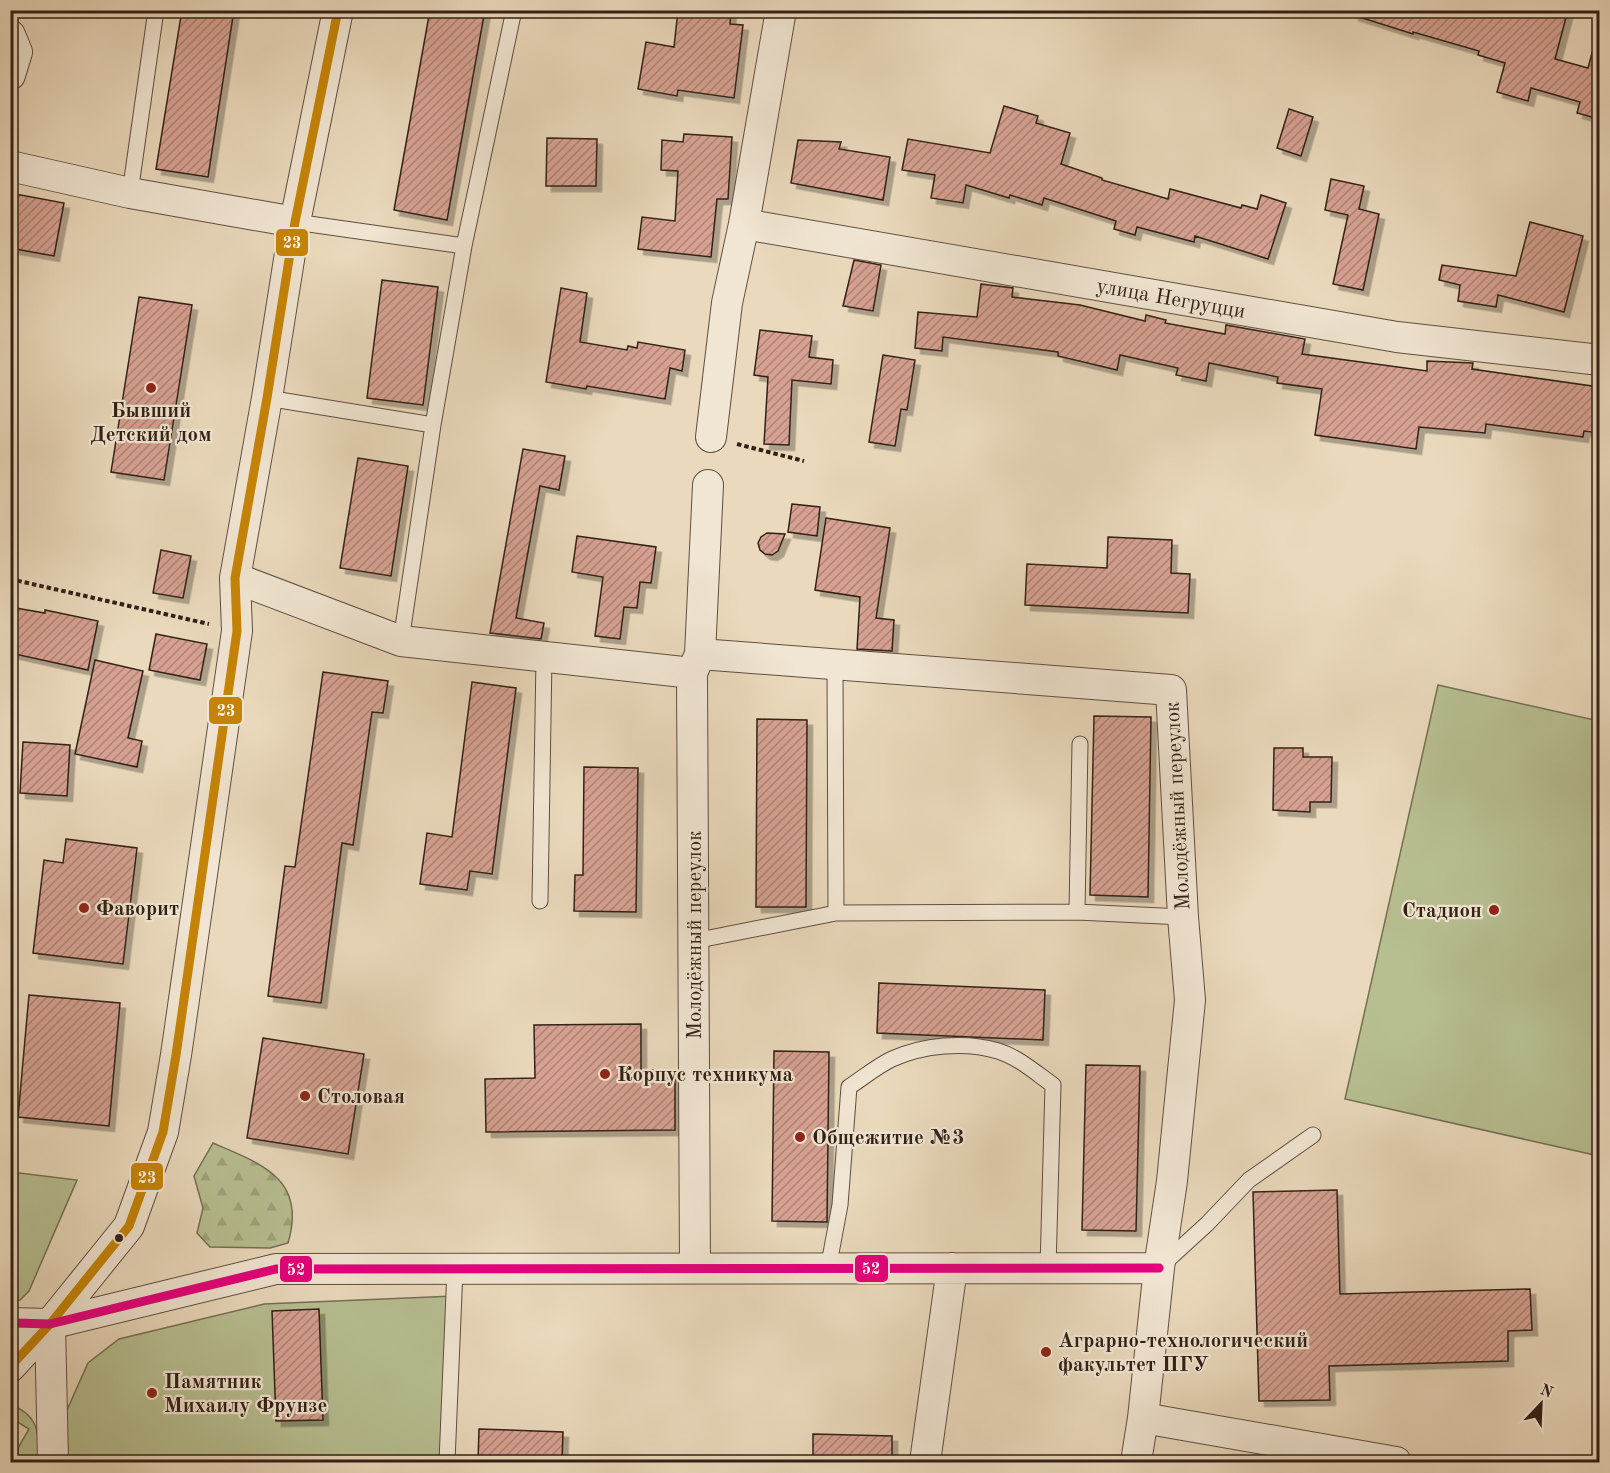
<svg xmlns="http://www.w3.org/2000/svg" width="1610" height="1473" font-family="'Old Standard TT',serif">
<defs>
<pattern id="forest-firs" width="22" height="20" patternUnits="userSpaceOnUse" patternTransform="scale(1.5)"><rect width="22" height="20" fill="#b7bf91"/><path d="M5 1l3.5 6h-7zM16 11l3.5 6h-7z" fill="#9ea47c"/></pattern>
<pattern id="building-hatch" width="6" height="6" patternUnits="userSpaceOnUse" patternTransform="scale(1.5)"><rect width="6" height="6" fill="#d6a192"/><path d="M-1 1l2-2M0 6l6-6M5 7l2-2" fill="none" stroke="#ae8376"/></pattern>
<filter id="shadow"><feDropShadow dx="5.5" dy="5.5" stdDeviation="0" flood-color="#0004"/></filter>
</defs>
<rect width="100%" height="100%" fill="#ead9bc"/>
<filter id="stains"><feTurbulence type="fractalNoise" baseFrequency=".00333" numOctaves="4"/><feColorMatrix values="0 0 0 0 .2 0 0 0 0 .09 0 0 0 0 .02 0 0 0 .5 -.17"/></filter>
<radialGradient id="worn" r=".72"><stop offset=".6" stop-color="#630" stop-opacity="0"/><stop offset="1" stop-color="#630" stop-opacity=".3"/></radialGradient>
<!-- green -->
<path fill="#b7bf91" stroke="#747054" stroke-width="1.5" d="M1438,685L1599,721V1156L1345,1099Z
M11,1172L77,1180L29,1291L20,1300L11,1301Z
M454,1296L447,1462H64L63,1419L88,1363L119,1339L264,1304Z
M10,1405C40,1414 39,1437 40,1462H18V1448L29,1429L11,1418Z"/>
<!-- forest -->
<path fill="url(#forest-firs)" stroke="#747054" stroke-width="1.5" d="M213,1143C262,1164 307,1179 288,1243L270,1248L210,1247L197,1233L203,1208L194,1176Z"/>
<!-- building -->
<path fill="url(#building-hatch)" stroke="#322016" stroke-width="1.5" filter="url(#shadow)" d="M182,10H234L208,177L156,169Z
M430,10H485L447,220L394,210Z
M678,10H731L730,24L743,25L734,98L678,90L677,96L638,89L646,42L674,47Z
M1354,10H1568L1555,59L1588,68L1592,53L1599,54V119L1577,113L1580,102L1531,88L1528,101L1497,92L1505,63L1478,55L1479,51L1413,32V34L1353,15Z
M1004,106L1038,116L1036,123L1070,133L1061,164L1102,178V180L1168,199L1170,189L1241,208L1242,205L1257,209L1261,195L1286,203L1268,259L1195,236L1194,242L1137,227L1135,235L1114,229L1116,221L1044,198L1042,205L1010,195L1009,198L966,185L963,203L931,198L935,175L902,170L908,139L990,153Z
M1289,109L1313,117L1301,156L1277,148Z
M684,134L732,137L728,199H717L711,257L638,249L642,217L675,221L678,171L661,170L662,140L683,142Z
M547,138L597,139L596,186H546Z
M798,140L841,142L839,149L890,157L883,200L791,183Z
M1331,179L1364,186L1359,209L1379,214L1363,290L1333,284L1348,215L1325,210Z
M10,193L64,203L54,256L10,248Z
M1530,222L1583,236L1564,312L1498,295L1496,307L1458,301L1460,285L1439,280L1442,265L1516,276Z
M854,260L881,265L873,311L843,306Z
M382,280L438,287L423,405L367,398Z
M981,284L1013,288L1012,297L1080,305L1145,321L1146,315L1166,320L1165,323L1225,334L1226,325L1305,339L1302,354L1427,371V361L1473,363L1472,369L1599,387V433L1584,431L1583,437L1486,424L1485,433L1419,427L1416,449L1315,435L1322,389L1277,383L1278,377L1209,363L1206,381L1176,375L1178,368L1120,355L1117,370L1058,356V352L943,337L942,351L915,348L918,312L977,317Z
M561,288L587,293L580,342L627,350L628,346L637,348L638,342L685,350L682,371L670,368L665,399L587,386L586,389L546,382Z
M139,297L192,305L164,480L111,472Z
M760,330L812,336L809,357L833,360L831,384L792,380L789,445L764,444L768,377L754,375Z
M883,355L915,360L907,410L901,409L895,446L869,442Z
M523,449L565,456L559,490L540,486L516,618L544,623L541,639L490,633Z
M358,458L408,466L391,576L340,568Z
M792,504L820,507L817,536L788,532Z
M826,518L890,528L876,618L894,620L892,651L857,649L860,597L815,590Z
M767,533L785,534L778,551L772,555L765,554L760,550L758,543L761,537Z
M577,536L656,547L651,583L640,582L637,608L624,607L620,639L595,636L603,577L572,572Z
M1108,537L1172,540L1171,573L1190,574L1188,613L1025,605L1027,564L1107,568Z
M161,550L191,556L183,598L153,593Z
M10,607L45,613V610L98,621L88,670L10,653Z
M156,634L207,644L200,680L149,670Z
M95,660L143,671L128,738L142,741L137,767L75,754Z
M323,672L388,681L383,713L372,712L353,845L342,843L321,1003L268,996L285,866L295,867Z
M472,682L516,688L492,874L470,871L467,890L420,884L427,833L452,837Z
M1094,716L1151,717L1148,897L1090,895Z
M757,719L807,720L806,907H756Z
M23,742L70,745L67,796L20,793Z
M1274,748H1303V757H1332L1331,802H1310V812L1273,810Z
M584,767L638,768L636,912L574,911L575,875H583Z
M66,839L137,848L123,964L33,953L44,860L63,863Z
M879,983L1045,990L1043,1040L877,1033Z
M29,995L120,1003L109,1126L18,1117Z
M641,1024V1070H675V1130L486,1132L485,1079L535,1078L534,1025Z
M263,1038L364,1054L348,1154L247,1138Z
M774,1051L829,1052L827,1222L772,1221Z
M1086,1065L1140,1066L1136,1231L1082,1230Z
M1337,1190L1340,1294L1530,1289L1532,1330L1508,1331V1361L1329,1366L1330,1400L1259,1401L1253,1192Z
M319,1309L323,1420L276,1421L272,1311Z
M479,1429L563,1432L562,1462H478Z
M813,1434L892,1436V1462H813Z"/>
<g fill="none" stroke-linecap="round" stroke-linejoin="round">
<!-- service casing -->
<g stroke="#604e40" stroke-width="17">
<path id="service" d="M130,193L156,10
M295,222L464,246L514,10
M267,398L433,425
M401,641L433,425L464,246
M835,665L836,913
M540,901L544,657
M1077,912L1080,744
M694,941L836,913L1077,912L1183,917
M1161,1266L1207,1224L1249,1180L1313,1135
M828,1269L840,1205L849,1087C863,1078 877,1066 892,1059C923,1045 965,1041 998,1051C1018,1057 1036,1073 1053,1085L1048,1268
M447,1462L455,1269"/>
</g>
<!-- minor casing -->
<g stroke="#604e40" stroke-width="32">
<path id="minor" d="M10,35L17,52L10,75
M10,166L130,193L295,222
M744,224L1397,337L1600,360
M711,437L727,303L744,224L781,10
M235,578L401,641L692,673L695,1268
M700,654L708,485
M692,673L700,654L1171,690L1183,917L1190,1000L1172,1181L1159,1268L1143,1418L1136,1462
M10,1323L50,1324L276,1269L1159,1268
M50,1324L53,1462
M10,1367L50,1324L129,1226L163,1132L176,1055L237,631L235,578L267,398L295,222L338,10
M1143,1418L1396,1462
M925,1462L952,1268"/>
</g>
<!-- path -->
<path stroke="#322016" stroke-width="4" stroke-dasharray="4.5 3" stroke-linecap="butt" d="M737,444L804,461
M10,579L209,624"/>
<!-- service -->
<use href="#service" stroke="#f1e6d3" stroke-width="15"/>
<!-- minor -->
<use href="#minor" stroke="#f1e6d3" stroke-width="30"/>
<!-- bus-1 casing -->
<g stroke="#f1e6d3" stroke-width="14">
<path id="bus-1" d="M10,1367L50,1324L129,1226L163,1132L176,1055L237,631L235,578L267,398L295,222L338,10"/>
</g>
<!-- bus-2 casing -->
<g stroke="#f1e6d3" stroke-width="14">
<path id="bus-2" d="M15,1323L50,1324L276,1269L1159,1268"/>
</g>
<!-- bus-1 -->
<use href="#bus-1" stroke="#c68406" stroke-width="9"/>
<!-- bus-2 -->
<use href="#bus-2" stroke="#e5007d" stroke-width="9"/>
</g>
<!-- markers -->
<g fill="#8f2418" stroke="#f1e6d3" stroke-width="2">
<circle cx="151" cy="388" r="6"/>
<circle cx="84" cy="908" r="6"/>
<circle cx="1494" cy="910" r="6"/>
<circle cx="605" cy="1074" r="6"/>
<circle cx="305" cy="1096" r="6"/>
<circle cx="800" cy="1137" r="6"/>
<circle cx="1046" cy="1352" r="6"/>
<circle cx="152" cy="1393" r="6"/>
</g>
<circle fill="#322016" stroke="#f1e6d3" stroke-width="2" cx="119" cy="1238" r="5"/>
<g text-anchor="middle" stroke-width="4.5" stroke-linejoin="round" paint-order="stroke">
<!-- street labels -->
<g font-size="21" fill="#322016" stroke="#f1e6d3">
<text transform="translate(1171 298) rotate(10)" y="7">улица Негруцци</text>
<text transform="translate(1177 806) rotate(-93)" y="7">Молодёжный переулок</text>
<text transform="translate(694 935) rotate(-90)" y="7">Молодёжный переулок</text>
</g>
<!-- poi labels -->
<g font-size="21" font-weight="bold" fill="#322016" stroke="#f1e6d3" text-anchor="start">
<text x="151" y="417" text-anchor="middle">Бывший<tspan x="151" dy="24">Детский дом</tspan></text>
<text x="96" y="915">Фаворит</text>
<text x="1482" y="917" text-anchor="end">Стадион</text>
<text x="617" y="1081">Корпус техникума</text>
<text x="317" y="1103">Столовая</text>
<text x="812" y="1144">Общежитие №3</text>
<text x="1058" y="1347">Аграрно-технологический<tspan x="1058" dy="24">факультет ПГУ</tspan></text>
<text x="164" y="1388">Памятник<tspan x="164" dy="24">Михаилу Фрунзе</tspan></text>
</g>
</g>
<g stroke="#f1e6d3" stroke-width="2">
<rect x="275" y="228" width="34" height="29" rx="6" fill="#c68406"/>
<rect x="208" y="696" width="35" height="29" rx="6" fill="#c68406"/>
<rect x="130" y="1162" width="34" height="29" rx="6" fill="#c68406"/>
<rect x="854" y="1254" width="35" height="29" rx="6" fill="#e5007d"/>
<rect x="279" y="1255" width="34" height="28" rx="6" fill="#e5007d"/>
</g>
<g font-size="16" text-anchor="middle" font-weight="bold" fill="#fff">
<text x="292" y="248">23</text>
<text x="226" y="716">23</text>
<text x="147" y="1183">23</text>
<text x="871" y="1274">52</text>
<text x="296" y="1275">52</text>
</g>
<!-- margin -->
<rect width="1610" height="1473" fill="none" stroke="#ead9bc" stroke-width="36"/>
<rect x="12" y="12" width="1586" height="1449" fill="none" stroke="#322016" stroke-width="3"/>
<rect x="18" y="18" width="1574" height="1437" fill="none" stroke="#322016" stroke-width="1.5"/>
<!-- north arrow -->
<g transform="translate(1541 1404) rotate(23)" stroke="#f1e6d3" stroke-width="4.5" paint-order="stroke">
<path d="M0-4.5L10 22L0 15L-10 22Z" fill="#322016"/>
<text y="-9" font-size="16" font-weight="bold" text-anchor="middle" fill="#322016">N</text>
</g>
<rect width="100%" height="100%" filter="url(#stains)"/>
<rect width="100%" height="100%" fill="url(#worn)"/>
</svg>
